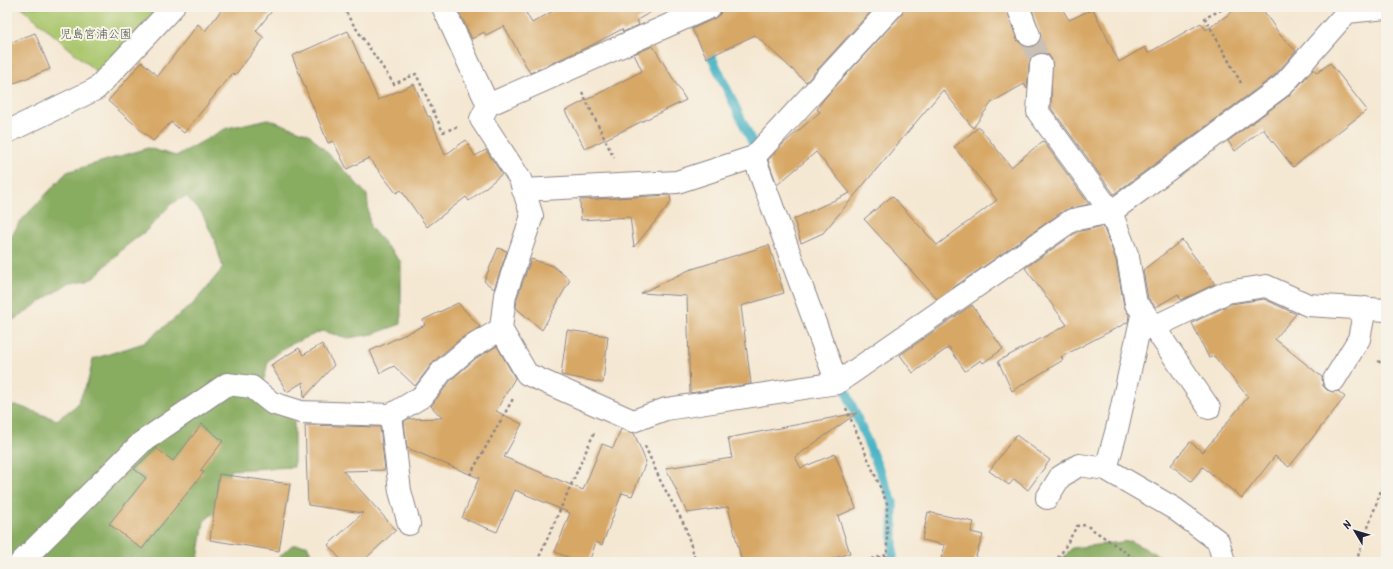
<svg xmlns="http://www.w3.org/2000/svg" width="1393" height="569" font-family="Kalam,'Klee One',sans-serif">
<rect width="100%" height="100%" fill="#f7f3e8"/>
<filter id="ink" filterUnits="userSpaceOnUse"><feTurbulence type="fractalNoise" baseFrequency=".025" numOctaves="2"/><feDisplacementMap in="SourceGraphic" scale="8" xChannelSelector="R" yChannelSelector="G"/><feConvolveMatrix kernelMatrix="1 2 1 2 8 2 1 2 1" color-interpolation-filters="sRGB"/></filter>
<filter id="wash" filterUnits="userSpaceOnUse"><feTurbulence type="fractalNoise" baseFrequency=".012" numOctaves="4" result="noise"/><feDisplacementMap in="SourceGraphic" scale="16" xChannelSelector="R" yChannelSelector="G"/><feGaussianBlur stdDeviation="0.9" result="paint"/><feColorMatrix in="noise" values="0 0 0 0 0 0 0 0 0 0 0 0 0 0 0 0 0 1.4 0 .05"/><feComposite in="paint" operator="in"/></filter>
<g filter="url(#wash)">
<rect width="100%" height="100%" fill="#f5e8d3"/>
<!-- green -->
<path fill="#abc76e" stroke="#667454" d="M21,7H159L99,74Z"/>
<!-- forest -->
<path fill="#88ac61" stroke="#55674e" d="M268,119L309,134L347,173L367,195L370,227L401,262V324L373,334L348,338L322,331L287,346L268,361L263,387L294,421V467L230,470L222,506L204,521L198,560L213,562H7V407L16,405L57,420L77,405L88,381L93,359L144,343L193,304L223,268L215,241L202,213L186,196L171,204L147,230L126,246L92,279L67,284L7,324V245L19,223L67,172L148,148L176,156L227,128Z
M1130,541L1172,562H1060L1072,548Z
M292,545H307L315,562H274Z"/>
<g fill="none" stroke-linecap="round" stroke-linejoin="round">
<!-- stream -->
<path stroke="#48b3c5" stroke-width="9" d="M695,22L753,144
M842,382L893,502V562"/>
</g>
<g id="blocks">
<!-- building -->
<path fill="#d7a765" d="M224,7H275L256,31L264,38L235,75L233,73L184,133L171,122L153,141L108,101L142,62L158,76L198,24L205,31Z
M457,7H538L526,13L532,23L560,7H660L637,20L639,25L623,32L622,29L594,44L530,73L504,26L486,35L484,32L472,39Z
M722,7H875L806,82L755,35L707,58L692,29L715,18L720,14Z
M904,7H1006L1017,40L1022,45L1028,47H1033L1038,43L1041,36L1031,7H1061L1069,20L1093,9L1119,62L1145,47L1148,53L1201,23L1206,30L1239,7H1261L1280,35L1296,51L1274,76L1114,194L1051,108L1052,60L1048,54L1041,53L1036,54L1031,58L1029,64L1027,89L1024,84L992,102L973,128L943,90L823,233L801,243L794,219L850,193L816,152L777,185L768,160L783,144L820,112L817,109L824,99L901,15Z
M348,31L378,100L414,84L428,117L430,116L445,155L466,140L475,156L486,150L502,174L469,201L466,197L427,227L401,190L396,193L369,158L347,169L333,141L328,143L292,56Z
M35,33L50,69L7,86V44Z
M653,46L686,100L585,149L565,111L642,71L634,54Z
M1330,63L1367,110L1293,167L1263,129L1235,151L1228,141L1290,95L1314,69L1317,73Z
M979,127L1011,167L1043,141L1089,204L1065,210L937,299L864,219L892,196L937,245L997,200L954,147Z
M670,195L671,202L634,247L630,217L581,220L580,200Z
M1103,226L1116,260L1124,306L1129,315L1128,322L1061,357L1063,360L1012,391L998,361L1067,325L1025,268L1077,232Z
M1182,240L1215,284L1181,300L1178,294L1156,307L1148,298L1143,270Z
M769,245L784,293L741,306L751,384L690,393L687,296L641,293L689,270Z
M498,248L507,251L494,289L484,281Z
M531,259L553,266L570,280L542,330L516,308L517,298Z
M1264,299L1296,314L1275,339L1322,377L1323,386L1327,390L1333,392L1338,391L1345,397L1289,467L1275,456L1242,498L1203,467L1191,481L1171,465L1190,442L1203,452L1248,397L1214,356L1209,358L1192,323L1231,304Z
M458,303L480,327L460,339L434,361L415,386L394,366L380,373L370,351L425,325L423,320Z
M972,305L1003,349L983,363L981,360L965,371L949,347L913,373L900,355Z
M567,330L608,336L603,383L561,375Z
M322,344L334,365L304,398L303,382L287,392L271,365L299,348L303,355Z
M497,346L515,378L496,411L522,424L504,457L583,490L602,444L613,448L621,429L634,433L646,462L632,496L622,493L602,545L596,542L589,562H580L555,552L570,513L515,490L497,532L462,518L479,478L407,448L404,422L408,419L442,418L431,406L451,380L475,359Z
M857,413L795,457L801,468L835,454L856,508L838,516L850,553L823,562H742L728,507L687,513L666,468L732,458L728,438Z
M202,424L223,441L200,471L204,472L142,549L109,524L146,478L134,469L156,448L173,461Z
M305,425L380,427L385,470L343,471L396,530L362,562H343L328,545L363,513L308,505Z
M1016,435L1050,460L1028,490L1014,479L1009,485L989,471Z
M219,474L290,484L279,551L210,540Z
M928,512L974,522L971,532L983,535L974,562H940L945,545L922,540Z"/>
</g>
</g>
<g filter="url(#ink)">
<use href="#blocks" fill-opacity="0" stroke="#8c8587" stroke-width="1"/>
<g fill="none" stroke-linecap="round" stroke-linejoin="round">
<!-- minor-tunnel -->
<path stroke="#cbc0b5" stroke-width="22" stroke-dasharray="22 11" stroke-linecap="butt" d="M1029,35L1041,65"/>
<!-- minor casing -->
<g stroke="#8c8587" stroke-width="24">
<path id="minor" d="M443,7L488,105L481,119L520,179L532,216L505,295L501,329L527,374L633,421L666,409L837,383L1072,220L1111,212L1283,85L1347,12L1386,8
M1018,7L1029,35
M1041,65L1038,112L1111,212L1128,257L1136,304L1143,311L1209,408
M488,105L710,7
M7,132L96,89L173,7
M754,157L837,383
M523,190L677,182L754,157L892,7
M1143,311L1117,429L1106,469L1175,509L1218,541L1224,562
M1154,327L1227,292L1266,286L1308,305L1386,310
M1334,380L1359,339L1365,308
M1047,498L1060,477L1079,465L1106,469
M409,524L400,491L391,415L423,396L442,371L468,349L501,329
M21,562L142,442L227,384L252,387L272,403L301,412L391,415"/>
</g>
<!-- path -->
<path stroke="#8c8587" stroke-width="2.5" stroke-dasharray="3 3" stroke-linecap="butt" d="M344,7L349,18L394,84L416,74L443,132L457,127
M1227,7L1205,18L1241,83
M582,92L614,158
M1378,361L1386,366
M846,408L887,503V562
M645,446L661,482L685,526L696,562
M470,475L514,397
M537,562L594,433
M860,562L887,555
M1054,562L1061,554L1077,526L1086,525L1140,562
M1356,562L1386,476"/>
<!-- minor -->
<use href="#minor" stroke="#fff" stroke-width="22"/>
</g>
</g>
<g text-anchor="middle" stroke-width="4" stroke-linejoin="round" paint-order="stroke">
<!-- park labels -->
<g font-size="12" fill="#4b544a" stroke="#f7f3e8">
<text x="96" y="38">児島宮浦公園</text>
</g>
</g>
<!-- margin -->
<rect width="1393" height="569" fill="none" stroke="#f7f3e8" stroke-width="24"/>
<!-- north arrow -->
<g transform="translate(1355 531) rotate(308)" stroke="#f7f3e8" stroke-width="3" paint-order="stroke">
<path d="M0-3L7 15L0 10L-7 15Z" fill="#22223b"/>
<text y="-6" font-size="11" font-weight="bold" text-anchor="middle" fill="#22223b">N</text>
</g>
</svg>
